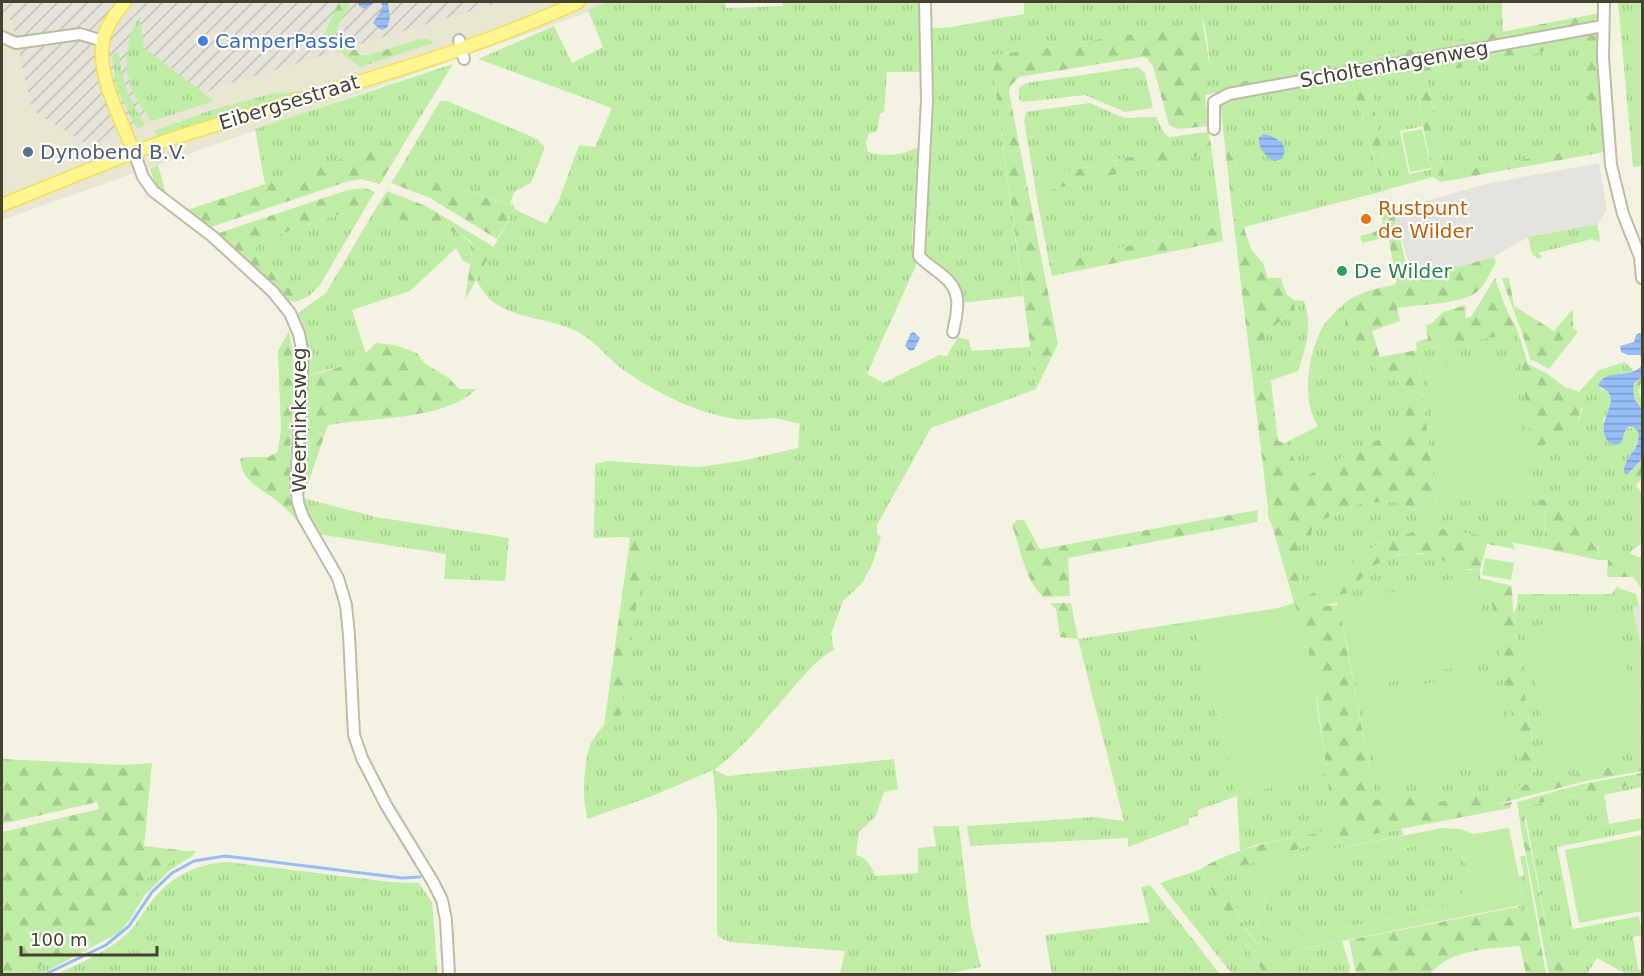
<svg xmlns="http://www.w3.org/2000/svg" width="1644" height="976" font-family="'DejaVu Sans',sans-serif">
<defs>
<pattern id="industrial-furrows" width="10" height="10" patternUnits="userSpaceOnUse" patternTransform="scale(1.5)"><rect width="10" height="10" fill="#e5e2d8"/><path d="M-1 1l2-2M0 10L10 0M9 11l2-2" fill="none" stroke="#c6c3ba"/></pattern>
<pattern id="grass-tufts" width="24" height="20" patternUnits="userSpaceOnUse" patternTransform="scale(1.5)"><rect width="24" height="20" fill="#bfeda6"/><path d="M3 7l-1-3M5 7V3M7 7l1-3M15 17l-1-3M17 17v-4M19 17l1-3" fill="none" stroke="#a6cc8f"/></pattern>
<pattern id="forest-firs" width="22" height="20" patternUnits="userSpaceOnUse" patternTransform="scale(1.5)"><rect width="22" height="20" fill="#bfeda6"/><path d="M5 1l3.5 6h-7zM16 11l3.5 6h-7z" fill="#a6cc8f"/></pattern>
<pattern id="water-rules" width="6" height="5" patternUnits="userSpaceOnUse" patternTransform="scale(1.5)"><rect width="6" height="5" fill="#97bdf8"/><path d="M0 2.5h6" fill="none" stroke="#7d9bc9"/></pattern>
</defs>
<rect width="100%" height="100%" fill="#f3f2e2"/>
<!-- residential -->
<path fill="#e8e5d0" d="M2,2H617L2,220Z"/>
<!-- industrial -->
<path fill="url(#industrial-furrows)" d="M2,2H500L217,87L93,148L32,110L12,21L2,13Z"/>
<!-- grass -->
<path fill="url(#grass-tufts)" d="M607,2H725L726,8L783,6V2H920L922,72H887L884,112L880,114L877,131L869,134L866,143L868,152C884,157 905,155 918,147L912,241L914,258L918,261L867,374L884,383L939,355L947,356L958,337L969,340L971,351L1030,347L1036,389L931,428L877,525V534L881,537L873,562L863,582L843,601L831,634L834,650C817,659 805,674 793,688C768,716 744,748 714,770L728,776L894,759L898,789L884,792L875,817L859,832L856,855C866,857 872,866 875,876L918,873V848L936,846L933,826H959L971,926L981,967L946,974H840L845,951L730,942L720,938L717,934V817L713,770L652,796L588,819C581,798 584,766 590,745C593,738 599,731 604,725L619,726L645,540L624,537L594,538L595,464L607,461L698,467L741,461L798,448L800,424C791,422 782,419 773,418C761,418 748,421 736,419C700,414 661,395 631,375C609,362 599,342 574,330C549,318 517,319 493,302C486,297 481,287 476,280L514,209L546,224L559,200L579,145L595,147L612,108L478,59L554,26L572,63L603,47L588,10Z
M1024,2H1502L1503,33L1229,84L1225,91L1205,95C1214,80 1208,34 1202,18L1191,25L991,56L1023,296L960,303L923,256L929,29L951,27L1024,14Z
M1618,2H1642V166L1633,167Z
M140,16L144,48L214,101L152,121C146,112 138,103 133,93C123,69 125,37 140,16Z
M1581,44L1595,147L1480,167L1444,176L1427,76L1429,74Z
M112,53H119C122,82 128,98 144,122V126L137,129L117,88Z
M453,64L408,137L265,185L255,129Z
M1414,66L1423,126L1400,131L1409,174L1432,169L1433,177L1389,189L1368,75Z
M1138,67L1145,73L1153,108L1125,112L1085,95L1024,102L1019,100V88L1026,83Z
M1350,77L1384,191L1244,227L1243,225L1234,226L1233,219L1242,217V215L1235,147L1225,146L1220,103L1222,100Z
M304,91C256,109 206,118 159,137L154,131L215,109L271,94Z
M440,101H447L537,139L544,146V150L531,183L514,192L510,205L400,169Z
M1090,103L1124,118L1156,117L1163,131L1169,137L1208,132L1210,139L1034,179L1024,121L1026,112Z
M1212,152L1221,226L1049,263L1036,193Z
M158,165L167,197L156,186L150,169Z
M367,205L320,285L309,296L300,300L256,254V247L265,239Z
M373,213L458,233L473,244L470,264L463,261L456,248L410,291L352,310L366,354L344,365L303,377L298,313L326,293Z
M1597,224L1600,238L1599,242L1592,239L1538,253L1543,257L1538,259L1532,254L1528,237Z
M1294,300L1304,301C1313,326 1306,347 1298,371L1263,383L1258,346C1269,332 1279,319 1295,311Z
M1346,302L1345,321L1379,371L1408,386L1407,427L1304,477L1285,443L1318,426C1301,401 1308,356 1321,330C1327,319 1337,310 1346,302Z
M1518,332L1531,450L1543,448L1554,431L1573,425L1579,419L1582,410L1579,392L1599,370L1625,362L1635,372L1624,374L1600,388L1607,392L1611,398L1609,410L1603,420L1608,442L1614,445L1623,439L1625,429L1634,427L1638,431C1640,449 1625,457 1624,473L1627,475L1625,480L1637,484L1636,486L1642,492V543L1629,553L1642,558V568L1608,560H1599V546L1536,501C1549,518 1545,528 1542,548L1433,527L1382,542L1371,549L1317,591L1363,575L1373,566L1391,557L1409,553L1430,555L1468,570L1480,569L1481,591L1490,592L1522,771L1524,774L1536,771L1513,611H1516L1518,594H1612L1617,586L1618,588L1636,594L1639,606L1633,608L1642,649V761L1446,801L1436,802L1400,795L1375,800L1343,624L1337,603L1321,606L1305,597L1300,587L1302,574L1298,546L1311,539L1312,528L1316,523L1357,504L1393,501L1413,509L1438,516L1417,350Z
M303,498L376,517L509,538L505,581L444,579L446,554L317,534Z
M1194,621L1237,796L1327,773L1333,820L1326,831L1255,845L1240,851L1237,796L1198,810V816L1189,818V824L1128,847V838L970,846L967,826L1095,817L1124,821L1078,639Z
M1642,783V787L1604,795L1609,824L1642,818V830L1557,847L1573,929L1639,916L1642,935L1633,937L1638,969L1642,971V974H1626L1597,958L1587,974H1580L1587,960L1573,956L1558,959L1549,941L1526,819L1524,817L1520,819L1518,807Z
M1401,829L1404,835L1280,860L1261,875L1253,892V915L1258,927L1303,949L1342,941L1350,967L1349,974H1283C1277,956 1257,947 1247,930C1237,915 1231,894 1224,877L1230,869L1332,839L1364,836Z
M1431,843C1473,844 1483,891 1446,907L1297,937C1260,932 1253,890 1285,873Z
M187,851H196L192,856L170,870L144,896L129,921L118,933L42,974H24L92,941L117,925L147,878Z
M1525,855L1536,917L1517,907L1521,905L1523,896L1519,877L1524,875L1520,857Z
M227,862L390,882L419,883L432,902L438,974H57C78,964 104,953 122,938C135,928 142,914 151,902C171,876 196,864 227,862Z
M1199,870L1264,974H1232L1160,883Z
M1150,885L1220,974H1052L1045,935L1150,922L1141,887Z"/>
<!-- forest -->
<path fill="url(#forest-firs)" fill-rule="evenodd" d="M339,2H350L336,32L361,55H369L420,39H428L433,43L360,67L323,37Z
M1600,13V22L1225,91V87L1229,84Z
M1202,18L1211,75L1209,88L1205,95L1209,126L1178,129L1169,125L1153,66L1147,58L1142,57L1019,77L1011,85L1009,92L1058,344L1036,389L991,56L1191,25L1195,23L1198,19Z
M1599,32L1615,150L1441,182L1433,177L1423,126L1414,66ZM1581,44L1595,147L1480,167L1444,176L1427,76L1429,74Z
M1368,75L1389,189L1384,191L1350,77Z
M408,137L380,184L361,179L346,182L208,228L187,210Z
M1210,139L1212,152L1036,193L1034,179Z
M1225,146L1235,147L1242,215V217L1233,219Z
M400,169L506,204L514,205V209L497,239L430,198L391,183Z
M365,188L375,192L367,205L265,239L256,247V254L300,300L296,302L290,301L216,234L348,190Z
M387,191L426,206L494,247L465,300L473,243L458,233L373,213Z
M1393,210L1410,280L1494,257L1496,262C1491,271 1486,283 1479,290C1464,305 1419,304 1397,308L1400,321L1372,331L1380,357L1417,350L1416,342L1428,339L1426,325L1431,324L1443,312L1466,305L1465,318L1471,317L1495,278L1505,306L1518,332L1528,364L1546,373L1565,387L1579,392C1582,405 1583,414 1574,425L1573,434L1554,431L1543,448L1531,450L1518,333L1417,350L1438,516L1413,509L1393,501L1357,504L1316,523L1312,528L1311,539L1298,546L1302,574L1300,587L1306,597L1317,591L1371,549L1383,542L1416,531L1433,527L1511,541L1515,549L1487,544L1480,569H1461L1438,558L1420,553L1401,554L1391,557L1373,566L1347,593L1324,598L1318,593L1321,606L1339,605L1375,800L1400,795L1436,802L1446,801L1642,761V771L1586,781L1497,804L1512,802L1510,808L1364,836L1332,839L1230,869L1224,877C1231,894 1237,915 1247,931C1257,947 1277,956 1283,974H1264L1199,870C1237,846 1283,840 1326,831L1333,820L1313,669L1271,522L1268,518V508L1234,226L1243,225L1251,249L1263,263L1268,278H1281L1286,294L1294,300L1295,311C1279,319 1269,332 1258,346L1263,383L1271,381L1278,441L1285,443L1304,477L1406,426L1407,386C1380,376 1349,353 1345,321C1345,315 1346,308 1346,302C1359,292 1378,288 1394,285L1397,281L1388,237L1362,243L1360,236L1384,229L1381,214Z
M1221,226L1223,241L1052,276L1049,263Z
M1502,278H1509L1514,306L1554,331L1573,309V328L1578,332L1549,369L1530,359C1523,331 1511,306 1502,278Z
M289,331C299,378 289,427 290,475C290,492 295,508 300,525C293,516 286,508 277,501C262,489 242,482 240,460L243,457H268L278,452L281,428L278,351Z
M376,343L395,345L417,353L425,364L449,378L459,389H477C443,421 372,417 328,425L303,498L300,475L303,377C329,371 358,364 376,343Z
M1642,376L1639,392L1642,400V409C1630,395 1629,389 1642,376Z
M1642,459C1642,468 1644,478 1637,484L1625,480L1627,475Z
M1536,500C1581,497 1598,516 1599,560L1542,548C1546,527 1549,519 1536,500Z
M1258,510L1257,522L1068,558L1070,596L1043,597C1024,578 1021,550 1012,525L1017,520H1024L1039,548L1042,549Z
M630,538L646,540L619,727L604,726Z
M1608,560L1642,568V589L1633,577H1607Z
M1480,578L1512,586L1513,611L1536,771L1524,774L1522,772L1490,593L1481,591Z
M1050,603H1071L1078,639L1060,637L1056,609Z
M2,759L123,765L152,763L144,846L187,851L147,878L117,925L92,941L24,974H2V832L99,809L97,802L2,824Z
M1642,773V783L1518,807L1517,802L1583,784Z
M1524,816L1549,941L1558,959L1573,956L1588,960L1580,974H1549L1521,829L1520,819Z
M1517,907L1536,917L1546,974H1526L1520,946C1489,949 1452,948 1430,974H1356L1349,940Z"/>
<!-- park -->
<path fill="#bfeda6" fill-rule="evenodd" d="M1642,10V146H1635L1628,11Z
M1422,129L1431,168L1410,172L1402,133Z
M1515,358L1529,493L1441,503L1426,368Z
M1485,558L1514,563L1511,580L1482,575Z
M1474,574L1493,659L1358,689L1339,604Z
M1295,603L1315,677L1317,706L1327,773L1237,796L1194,621L1278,608Z
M1617,611L1642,751L1551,768L1525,628Z
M1494,669L1513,760L1380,788L1360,698Z
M1442,828L1460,829L1473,834L1509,828L1523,897L1521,905L1302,949C1267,951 1240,916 1256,882C1261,872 1270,866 1280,860ZM1431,843C1478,844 1482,899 1437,909L1297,937C1260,932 1253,890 1285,873Z
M1642,835V911L1579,923L1565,850Z"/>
<!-- parking -->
<path fill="#e3e2dc" d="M1599,163L1607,210L1597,224L1528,237L1493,257L1419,278L1417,270L1411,271L1393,210L1486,184Z
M1642,605V649L1633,607Z"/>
<!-- water -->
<path fill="url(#water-rules)" d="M358,2H388L390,18L387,28L381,30L373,23L383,7L381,3H374L364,9L359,6Z
M1264,134C1277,137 1290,145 1282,159L1274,161C1264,155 1258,148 1259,137Z
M914,332L920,338L914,350L910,351L905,346L911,333Z
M1639,333L1642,334V359L1640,355H1628L1621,352L1620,346L1634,342L1636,335Z
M1642,365V376L1634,384L1633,390L1635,400L1642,409V459L1627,475L1624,473C1623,456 1641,451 1638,432L1634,427C1622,425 1626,437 1620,444L1614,445L1608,442C1597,423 1610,416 1611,398L1608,392L1598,385C1607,367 1630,381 1642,365Z"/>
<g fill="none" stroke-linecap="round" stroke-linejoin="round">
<!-- stream -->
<path stroke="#97bdf8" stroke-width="3" d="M46,974L106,945L129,926L152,892L172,873L194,861L225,856L402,878L420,877"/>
<!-- minor casing -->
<g stroke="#c0bca4" stroke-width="14">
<path id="minor" d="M925,2L927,100L919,256C926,264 934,268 942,275C963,291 958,309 953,332
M1604,2L1603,58L1611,165L1623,214L1640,257L1642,278
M2,37L16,43L80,34L103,41
M459,40L464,59
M1214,129V102L1229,94L1603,26
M134,152L143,177L153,191L212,236L273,292L290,313L299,334L302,350V380L296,483L298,503L303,517L338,578L346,605L349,635L354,735L362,758L386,805L433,882L442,900L446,920L449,974"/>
</g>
<!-- major casing -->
<g stroke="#f0e054" stroke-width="15">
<path id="major" d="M125,2C116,13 105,27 103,42C96,74 122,122 134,152
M2,205C65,180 128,152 193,132C322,91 455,59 578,2"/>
</g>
<!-- minor -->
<use href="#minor" stroke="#fff" stroke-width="10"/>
<!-- major -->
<use href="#major" stroke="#fff590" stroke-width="12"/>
</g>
<!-- markers -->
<circle fill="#3f7fe0" stroke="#fff" stroke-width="2" cx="203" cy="41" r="6"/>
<circle fill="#5c6f8a" stroke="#fff" stroke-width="2" cx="28" cy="152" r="6"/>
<circle fill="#e8710a" stroke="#fff" stroke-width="2" cx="1366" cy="219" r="6"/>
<circle fill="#2e9e5b" stroke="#fff" stroke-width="2" cx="1342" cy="271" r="6"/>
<g text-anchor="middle" stroke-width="4.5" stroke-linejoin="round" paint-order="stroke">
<!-- shop labels -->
<g font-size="20" fill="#366cbe" stroke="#fff" text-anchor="start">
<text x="215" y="48">CamperPassie</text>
</g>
<!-- street labels -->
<g font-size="20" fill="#464232" stroke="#fff">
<text transform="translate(1394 64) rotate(-10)" y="7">Scholtenhagenweg</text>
<text transform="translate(289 102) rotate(-17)" y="7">Eibergsestraat</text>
<text transform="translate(299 420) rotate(-90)" y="7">Weerninksweg</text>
</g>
<!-- service labels -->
<g font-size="20" fill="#4e5e75" stroke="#fff" text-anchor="start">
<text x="40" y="159">Dynobend B.V.</text>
</g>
<!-- food labels -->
<g font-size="20" fill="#c56008" stroke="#fff" text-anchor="start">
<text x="1378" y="215">Rustpunt<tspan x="1378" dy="23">de Wilder</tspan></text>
</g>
<!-- leisure labels -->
<g font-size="20" fill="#27864d" stroke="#fff" text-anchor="start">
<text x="1354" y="278">De Wilder</text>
</g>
</g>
<!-- border -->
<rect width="1644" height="976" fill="none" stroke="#464232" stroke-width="6"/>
<!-- scale -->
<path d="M21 946v9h136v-9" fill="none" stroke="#464232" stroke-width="3"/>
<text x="30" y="946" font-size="18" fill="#464232" stroke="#ffffff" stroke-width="4.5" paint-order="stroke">100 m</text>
</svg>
